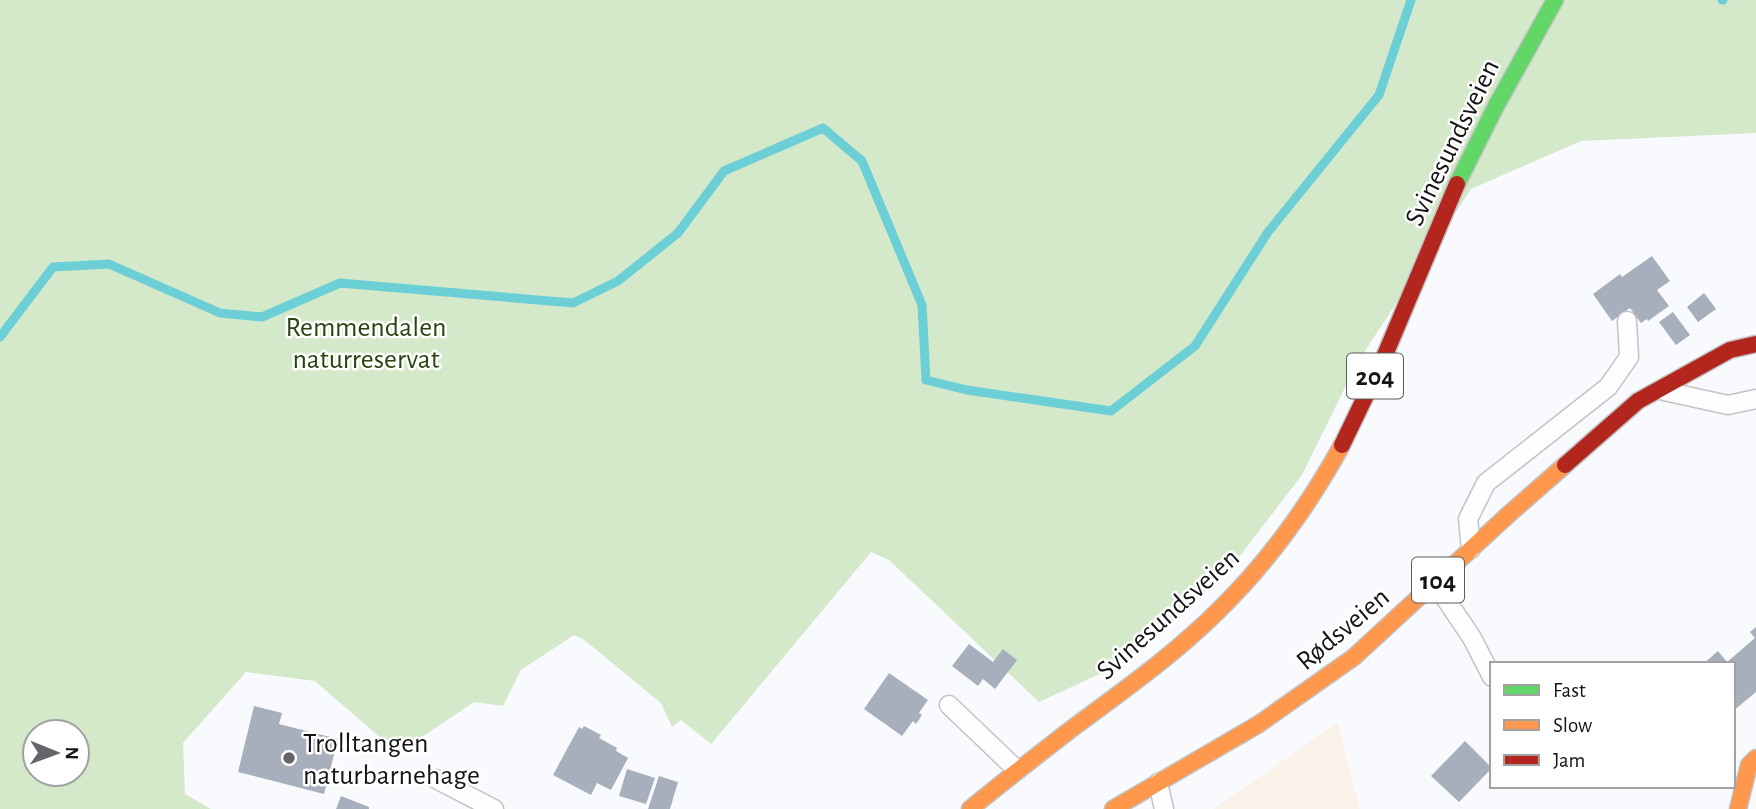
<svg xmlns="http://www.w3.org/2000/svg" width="1756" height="809" font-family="'Alegreya Sans',sans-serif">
<rect width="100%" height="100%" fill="#f8fafd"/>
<!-- education -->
<path fill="#fbf2ea" d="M1338,722L1360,809H1213L1251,783Z"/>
<!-- green -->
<path fill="#d4e8ca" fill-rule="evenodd" d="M0,0H1756V133L1581,141L1471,189L1357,363L1302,475L1229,570L1142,650L1135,649L1117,666L1039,702L889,560L871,552L711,744L681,720L672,727L661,703L583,639L574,635L521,670L503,706L474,702L398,753L315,681L246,672L183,743L185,794L211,809H0ZM35,732H77V774H35Z"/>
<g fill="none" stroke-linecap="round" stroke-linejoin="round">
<!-- stream -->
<path stroke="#6dcfd6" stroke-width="9" d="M1722,0H1723
M0,337L53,267L109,264L220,313L262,317L340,283L573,303L618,281L678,233L724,171L823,128L862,161L922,305L926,380L967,390L1111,411L1195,346L1268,232L1379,95L1411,0"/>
</g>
<!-- building -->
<path fill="#a7aebc" d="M1652,256L1670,281L1657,290L1669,306L1648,321L1647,319L1641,323L1630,308L1612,321L1593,294L1620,274L1622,277Z
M1704,293L1716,309L1698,322L1687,307Z
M1673,312L1690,335L1676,345L1659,322Z
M1756,627V692L1733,711V664H1703L1718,651L1727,662L1755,638L1750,632Z
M969,644L993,662L1003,649L1017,660L995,689L983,679L978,686L952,666Z
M889,673L928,700L919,713L922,715L916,724L913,721L902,736L864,709Z
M254,706L282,713L279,724L338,739L324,794L238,772Z
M584,726L601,735L599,738L617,748L616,751L628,758L611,790L597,783L591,795L553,775L579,727L582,729Z
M1465,741L1492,768L1459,802L1431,776Z
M627,769L655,778L646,804L619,796Z
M659,776L678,782L670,809H648Z
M341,796L369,807V809H336Z"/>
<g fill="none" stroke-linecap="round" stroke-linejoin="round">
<!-- lane casing -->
<g stroke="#c2c3c5" stroke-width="21">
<path id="lane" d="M1664,391L1728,405L1756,399
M1471,549L1468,519L1486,483L1608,387L1629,357L1627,321
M1435,583L1472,638L1492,677
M949,705L1017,770
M436,779L494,809
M1158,783L1164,809"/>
</g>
<!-- fast casing -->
<g stroke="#c2c3c5" stroke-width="19">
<path id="fast" d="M1457,184L1496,106L1555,0"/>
</g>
<!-- slow casing -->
<g stroke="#c2c3c5" stroke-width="19">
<path id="slow" d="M970,809C1004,781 1039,754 1074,727C1124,690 1175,654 1219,610C1268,562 1309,505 1342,445
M1113,809L1259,724L1354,657L1508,515L1565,465
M1738,809L1749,765L1756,758"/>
</g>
<!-- jam casing -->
<g stroke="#c2c3c5" stroke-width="19">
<path id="jam" d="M1342,445L1382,362L1457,184
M1565,465L1638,401L1730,350L1756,344"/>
</g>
<!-- lane -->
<use href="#lane" stroke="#fefeff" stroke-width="18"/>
<!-- fast -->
<use href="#fast" stroke="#63d668" stroke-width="16"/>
<!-- slow -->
<use href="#slow" stroke="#ff974d" stroke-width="16"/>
<!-- jam -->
<use href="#jam" stroke="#b3261e" stroke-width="16"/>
</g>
<!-- markers -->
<circle fill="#646568" stroke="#fff" stroke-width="2.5" cx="289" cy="758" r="7"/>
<g text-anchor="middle" stroke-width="5" stroke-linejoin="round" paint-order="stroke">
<!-- shield labels -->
<g fill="#fff" stroke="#5b5b5d" stroke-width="2">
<rect x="1347" y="353.5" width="56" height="45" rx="5"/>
<rect x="1412" y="557.5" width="52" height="45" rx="5"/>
</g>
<g font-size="26" font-weight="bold" fill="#151517">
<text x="1375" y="385">204</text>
<text x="1438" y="589">104</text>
</g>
<!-- street labels -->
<g font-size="28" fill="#151517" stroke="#fff">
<text transform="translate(1451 142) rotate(-64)" y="10">Svinesundsveien</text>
<text transform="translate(1167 613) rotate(-42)" y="10">Svinesundsveien</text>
<text transform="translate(1342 628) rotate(-40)" y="10">Rødsveien</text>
</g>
<!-- park labels -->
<g font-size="28" fill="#29450f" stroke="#fff">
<text x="366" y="336">Remmendalen<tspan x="366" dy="32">naturreservat</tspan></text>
</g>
<!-- poi labels -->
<g font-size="28" fill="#151517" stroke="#fff" text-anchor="start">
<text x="303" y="752">Trolltangen<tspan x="303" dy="32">naturbarnehage</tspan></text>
</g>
</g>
<!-- legend -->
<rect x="1490" y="662" width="245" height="126" fill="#ffffff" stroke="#a1a1a2" stroke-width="2"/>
<rect x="1504" y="685" width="35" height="10" fill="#63d668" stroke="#a1a1a2" stroke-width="2"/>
<text x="1553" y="697" font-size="21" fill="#151517">Fast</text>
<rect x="1504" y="720" width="35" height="10" fill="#ff974d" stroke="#a1a1a2" stroke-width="2"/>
<text x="1553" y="732" font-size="21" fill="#151517">Slow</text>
<rect x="1504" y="755" width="35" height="10" fill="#b3261e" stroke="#a1a1a2" stroke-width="2"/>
<text x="1553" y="767" font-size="21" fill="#151517">Jam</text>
<!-- north arrow -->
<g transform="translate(56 753) rotate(91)"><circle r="33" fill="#ffffff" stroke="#a1a1a2" stroke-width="2"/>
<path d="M0-5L12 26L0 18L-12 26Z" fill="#646568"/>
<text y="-10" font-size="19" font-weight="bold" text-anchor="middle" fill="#151517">N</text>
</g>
</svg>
